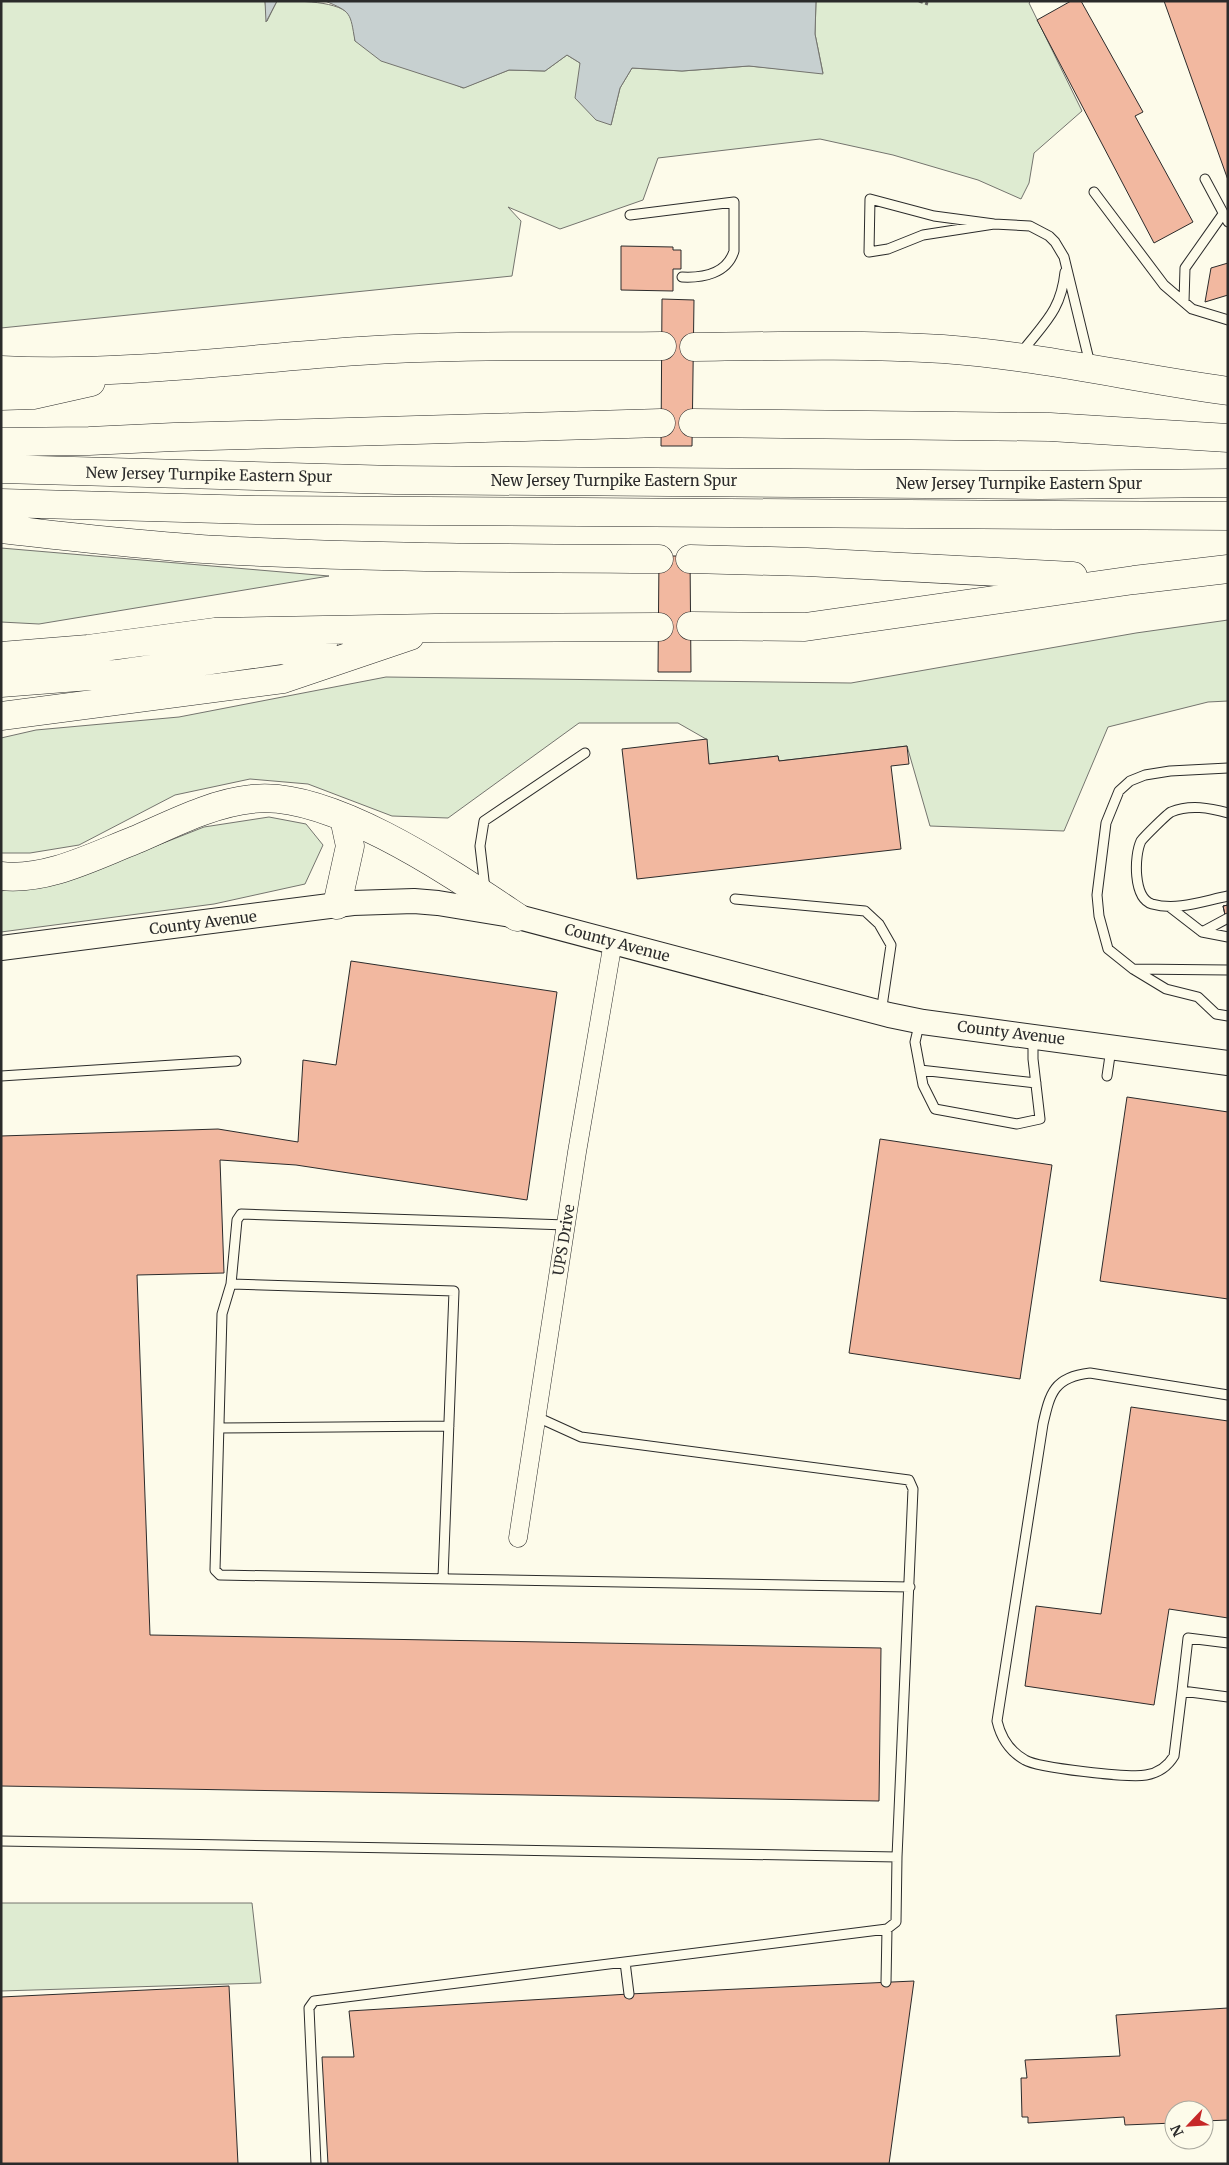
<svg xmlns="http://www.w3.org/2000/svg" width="1229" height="2165" font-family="Merriweather,serif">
<rect width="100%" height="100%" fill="#fdfbea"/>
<!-- green -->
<path fill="#deebd1" stroke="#74746e" d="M1,1H265L267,21L277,1C295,1 342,0 351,17C354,24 354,34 355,41L463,88L509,70L545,71L567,55L580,63L611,125L620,88L632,68L682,71L749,66L823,73L815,34L816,1H1031L1029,3L1082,111L1034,153L1029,183L1021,199L978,180L893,155L820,139L658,158L643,200L560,229L508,207L521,221L512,276L1,328Z
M1,548L329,576L39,624L1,622Z
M1228,620V701L1208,702L1108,727L1064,831L930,826L907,746L779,761L778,756L709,764L706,739L678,723H579L448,818L392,816L308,784L250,779L175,795L79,845L30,853H1V738L36,730L179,717L386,677L851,683L1136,633Z
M269,817L306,824L323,845L305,884L214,904L1,932V891L77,877L204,827Z
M1,1903H252L261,1983L1,1991Z"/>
<!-- water -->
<path fill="#c7d0d0" stroke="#74746e" d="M265,1H277L266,22Z
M325,1H816L815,34L823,74L749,66L682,71L632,68L620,88L611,125L596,120L575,98L580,63L567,55L545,71L509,70L464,88L381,61L355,41C350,13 352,12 325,1Z"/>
<!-- building -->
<path fill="#f2b8a0" stroke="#2b2b2b" d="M1071,1H1081L1143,112L1135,116L1193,222L1154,243L1037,20Z
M1164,1H1228V180Z
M621,246L673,247V250H681V269H673V291L621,290Z
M1228,263V295L1205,302L1211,268Z
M662,299L694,300L692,446H661Z
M659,556H690L691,672H658Z
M707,739L709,764L778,756L779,761L907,746L909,764L891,766L901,849L637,879L622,749Z
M1228,905V928L1223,906Z
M1228,905V928L1223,906Z
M351,961L557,992L527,1200L296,1165L220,1160L224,1273L137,1275L150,1635L881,1648L879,1801L1,1786V1136L218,1129L298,1142L303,1060L336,1065Z
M1127,1097L1228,1112V1299L1100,1281Z
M880,1139L1052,1165L1020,1379L849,1353Z
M1131,1407L1228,1421V1618L1169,1609L1154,1705L1025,1686L1036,1606L1101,1614Z
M914,1981L889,2164H328L322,2057H354L349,2011L629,1994Z
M229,1986L238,2164H1V1997Z
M1228,2008V2120L1204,2121V2110H1174V2123L1125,2125L1124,2117L1028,2123V2117H1022L1021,2078H1027L1025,2060L1120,2056L1116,2015Z"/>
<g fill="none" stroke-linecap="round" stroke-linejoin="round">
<!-- lane casing -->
<g stroke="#2b2b2b" stroke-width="11">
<path id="lane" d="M1205,179L1228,222
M1094,192L1164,285L1192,309L1228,320
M630,215L734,202V251C727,274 702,278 682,277
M994,224L923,235L888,249L869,252L870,199L934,216L994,224L1030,226L1049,236L1055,242L1064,257L1090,364
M1184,302L1185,268L1223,214
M1021,353C1044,323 1061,311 1065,272
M1228,768L1170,771L1145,775L1130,781L1119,791L1106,823L1097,895L1099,916L1108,949L1133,969L1166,989L1198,997L1216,1014L1228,1016
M1228,813C1210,808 1190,804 1171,812C1167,814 1144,837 1141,841C1134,856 1133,898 1152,904C1177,911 1203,901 1228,896
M485,889L480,846L484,821L585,753
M735,899L865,911L879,924L891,945L881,1013
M1171,908L1202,932L1228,937
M1202,932L1228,918
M1133,969L1228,970
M920,1021L915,1042L923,1085L935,1109L1017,1124L1040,1119L1033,1059V1039
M920,1070L1036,1083
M1,1076L236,1061
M1107,1076L1111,1049
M566,1225L241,1214L237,1220L231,1284L222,1314L215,1570L220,1575L910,1587
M231,1284L454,1291L443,1578
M219,1428L449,1426
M1228,1643L1188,1638L1182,1691L1228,1697
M1182,1691L1174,1756C1168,1766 1158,1773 1146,1775C1130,1778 1038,1768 1025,1760C1009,1751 1001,1738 997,1721L1043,1424C1050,1393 1054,1377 1090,1373L1228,1395
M1,1841L897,1857L913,1489L909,1480L581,1437L537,1417
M625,1962L629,1994
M886,1982L887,1929
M316,2164L309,2008L314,2001L887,1929L896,1922L897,1857"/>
</g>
<!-- street casing -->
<g stroke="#2b2b2b" stroke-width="19">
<path id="street" d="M518,1538L577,1152L613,942"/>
</g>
<!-- secondary casing -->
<g stroke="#2b2b2b" stroke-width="26">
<path id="secondary" d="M1,948L353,903L414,901L438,903L511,915L889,1015L923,1022L1228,1063"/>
</g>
<!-- highway casing -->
<g stroke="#2b2b2b" stroke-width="29">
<path id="highway" d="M694,347C777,346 860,344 943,349C1039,356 1133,378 1228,391
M1,370C121,376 241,359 359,351C460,344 561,347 662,346
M1,396L33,395L91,382
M693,423L1050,427L1228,438
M1,442L89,441L174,437L661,423
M1,469L395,480L1040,485L1228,483
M1,503L258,510L1228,516
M1,529C74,537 147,546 220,550C366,558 513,558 659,559
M690,559L807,562L1073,576
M691,626L805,627L1134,580L1228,569
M1,656L88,649L215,632L435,628L659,627
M1,683L116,674L323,644
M1,716L283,679L410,636
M1,876C47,881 94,856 135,840C172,824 212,803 252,799C329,789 454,875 517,917
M337,905L350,846L344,818"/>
</g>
<!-- path -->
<path stroke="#6a6964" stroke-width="3" stroke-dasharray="4 2.5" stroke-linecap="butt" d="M919,1L928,4"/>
<!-- lane -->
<use href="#lane" stroke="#fdfbea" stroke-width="9"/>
<!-- street -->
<use href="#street" stroke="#fdfbea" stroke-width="18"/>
<!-- secondary -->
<use href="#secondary" stroke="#fdfbea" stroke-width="24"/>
<!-- highway -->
<use href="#highway" stroke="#fdfbea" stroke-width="28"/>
</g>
<g text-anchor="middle" stroke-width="4" stroke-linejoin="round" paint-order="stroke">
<!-- street labels -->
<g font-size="15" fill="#2b2b2b" stroke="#fdfbea">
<text transform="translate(209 475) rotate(1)" y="5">New Jersey Turnpike Eastern Spur</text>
<text x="614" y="486">New Jersey Turnpike Eastern Spur</text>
<text x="1019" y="489">New Jersey Turnpike Eastern Spur</text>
<text transform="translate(203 923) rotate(-7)" y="5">County Avenue</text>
<text transform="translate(617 943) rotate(15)" y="5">County Avenue</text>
<text transform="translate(1011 1033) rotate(7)" y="5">County Avenue</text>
<text transform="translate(564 1240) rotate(-81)" y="5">UPS Drive</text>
</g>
</g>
<!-- border -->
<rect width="1229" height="2165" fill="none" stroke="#2b2b2b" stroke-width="5"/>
<!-- north arrow -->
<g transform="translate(1189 2125) rotate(245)"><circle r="24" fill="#fdfbea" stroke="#a9a89e"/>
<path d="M0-4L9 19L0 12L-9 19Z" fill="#c62828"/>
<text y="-8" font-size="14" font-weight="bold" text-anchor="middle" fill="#2b2b2b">N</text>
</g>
</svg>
